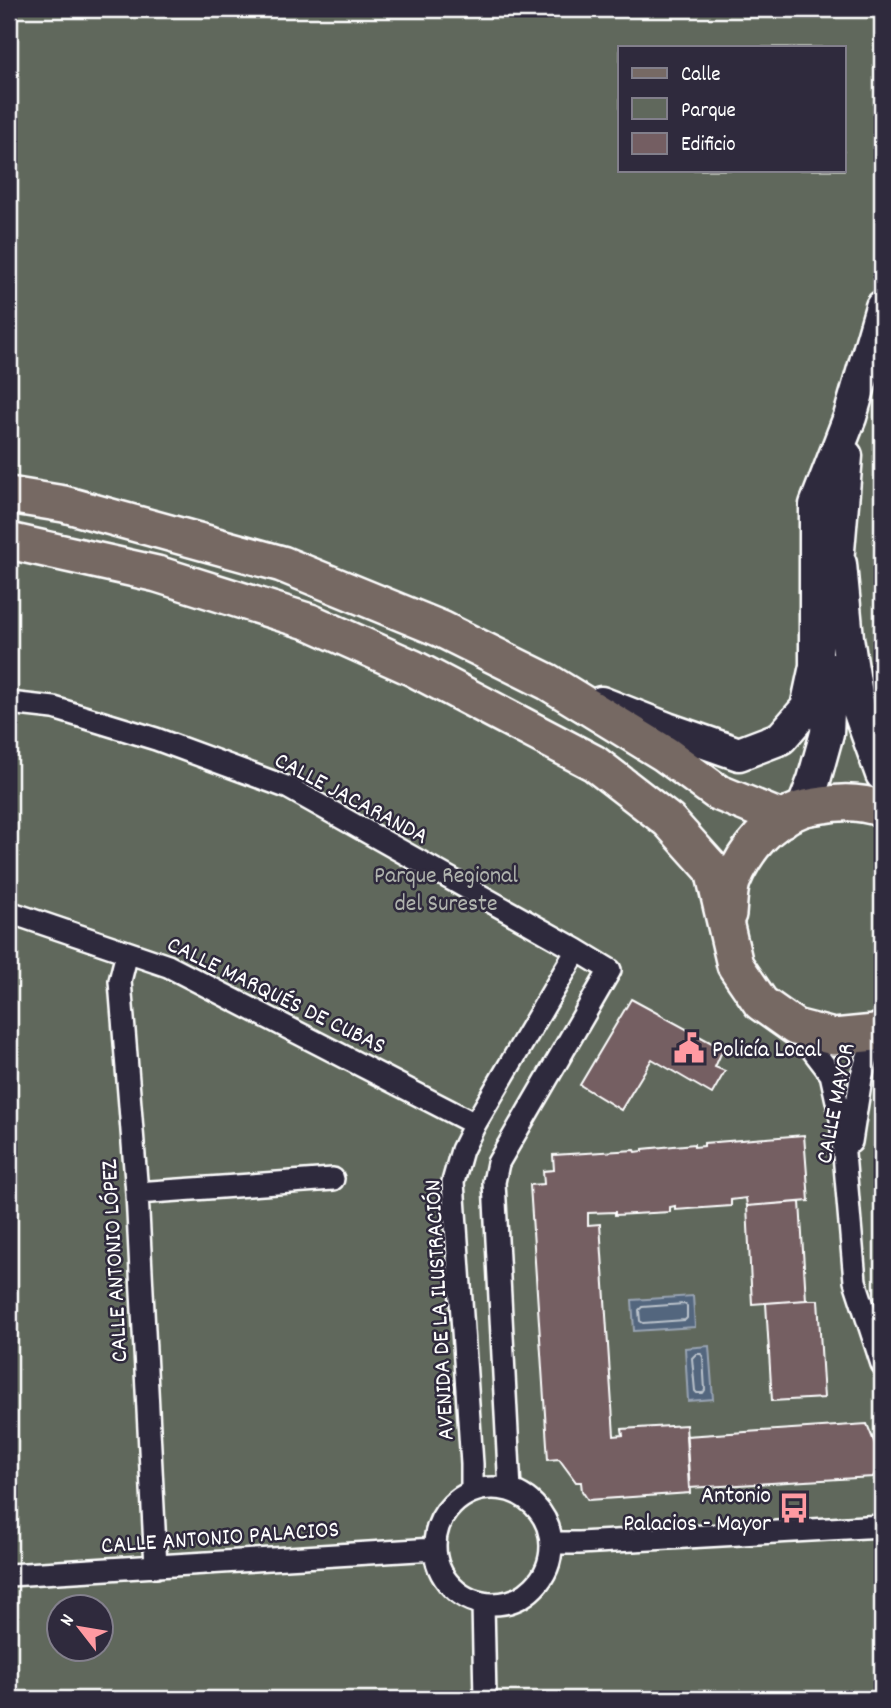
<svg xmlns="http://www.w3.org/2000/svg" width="891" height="1708" font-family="Dekko,sans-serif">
<rect width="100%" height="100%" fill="#3d3444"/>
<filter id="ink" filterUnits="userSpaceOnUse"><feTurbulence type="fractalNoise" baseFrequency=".0143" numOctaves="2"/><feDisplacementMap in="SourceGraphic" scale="14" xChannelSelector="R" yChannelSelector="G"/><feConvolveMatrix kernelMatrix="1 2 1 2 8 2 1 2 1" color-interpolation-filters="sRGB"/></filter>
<g filter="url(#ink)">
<!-- green -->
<path fill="#60685c" stroke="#b0b4ae" stroke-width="2" fill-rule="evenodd" d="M9,9H882V1699H9ZM620,47H844V170H620ZM60,1606H102V1648H60Z"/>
<!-- water -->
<path fill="#53667e" stroke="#98a3b2" stroke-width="2" d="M693,1296L695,1327L634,1331L632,1300Z
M709,1346L713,1399L688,1401L685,1348Z"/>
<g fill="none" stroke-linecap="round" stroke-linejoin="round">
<!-- shore -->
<path stroke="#bac2cb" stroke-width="2" d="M684,1304L687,1306V1318L685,1320L643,1323L640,1321L639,1310L642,1307Z
M696,1354H701L703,1357L705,1390L703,1393H697L695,1391L692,1358Z"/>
</g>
<!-- building -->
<path fill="#745e62" stroke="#fff" stroke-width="2" d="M631,999L723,1049L715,1067L725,1071L712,1094L652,1059L621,1110L580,1085Z
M804,1135L809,1201L747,1206L746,1198L731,1200V1206L675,1210V1206L670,1207V1212L615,1215V1212L588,1213V1225L600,1224L614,1436L623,1435L622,1429L686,1425L690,1493L588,1500L582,1491L581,1482H576L559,1459L548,1460L530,1185L544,1184L543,1171L554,1170L553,1155L635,1150L636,1152L643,1151V1149L694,1144V1147L704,1146V1143Z
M800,1202L806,1300L752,1304L747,1206Z
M806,1300H818L824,1398L772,1401L766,1303Z
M867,1424L882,1461L873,1477L689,1488L686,1436Z"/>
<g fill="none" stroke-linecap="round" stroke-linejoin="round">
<!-- street casing -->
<g stroke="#fff" stroke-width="26">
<path id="street" d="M9,703L54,708L156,739L289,788L577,950
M9,912L168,966L475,1124
M127,953L120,981L137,1193L156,1567
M795,1027L831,1074L841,1119L855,1281L882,1364
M851,1142L861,1078L875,1033
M137,1193L333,1179
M435 1546a58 58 0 1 1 116 0a58 58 0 1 1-116 0Z
M472,1491V1464L453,1182L462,1150L475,1124L577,950L610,970L498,1163L494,1182L510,1490
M551,1543H579L882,1526
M9,1575L434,1549
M483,1603L485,1699"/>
</g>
<!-- secondary casing -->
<g stroke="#fff" stroke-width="37">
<path id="secondary" d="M840,564L847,638L858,707L882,774
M835,586L846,456
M601,703L667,729L739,754L781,738L807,708L816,666V505L850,417L882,307
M803,809L814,780L827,733L830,669"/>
</g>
<!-- primary casing -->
<g stroke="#fff" stroke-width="40">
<path id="primary" d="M9,495L64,504L282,564L441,629L548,682L665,754L717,792L783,819
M9,541L157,574L310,622L413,668L594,763L669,821L713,870L735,965L761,1003L795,1027L834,1037L875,1033L882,1030
M728,914C729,904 729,892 732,882C745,850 769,821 802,809C809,807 816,806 823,805C844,801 862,802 882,809"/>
</g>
<!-- street -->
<use href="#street" stroke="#2f2a3d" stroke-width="21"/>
<!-- secondary -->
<use href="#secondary" stroke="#2f2a3d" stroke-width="32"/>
<!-- primary -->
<use href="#primary" stroke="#766964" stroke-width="35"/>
</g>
</g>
<!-- icons -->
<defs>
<g id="civic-bare" transform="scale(2.415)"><path d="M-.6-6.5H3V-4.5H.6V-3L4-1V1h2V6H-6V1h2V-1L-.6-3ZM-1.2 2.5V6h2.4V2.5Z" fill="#ff9aa2" stroke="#2f2a3d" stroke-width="2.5" paint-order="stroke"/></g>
<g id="bus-bare" transform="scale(2.415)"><path d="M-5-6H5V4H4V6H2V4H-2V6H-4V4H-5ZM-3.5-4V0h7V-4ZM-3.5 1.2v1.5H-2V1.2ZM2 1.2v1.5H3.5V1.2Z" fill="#ff9aa2" stroke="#2f2a3d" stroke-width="2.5" paint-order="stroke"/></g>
</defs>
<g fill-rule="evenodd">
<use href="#civic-bare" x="689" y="1048"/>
<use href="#bus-bare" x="794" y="1508"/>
</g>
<g text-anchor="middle" stroke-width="5" stroke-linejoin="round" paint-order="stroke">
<!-- street labels -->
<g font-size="24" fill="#fff" stroke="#2f2a3d">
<text transform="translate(352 797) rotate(28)" y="8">CALLE JACARANDA</text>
<text transform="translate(277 994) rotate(26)" y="8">CALLE MARQUÉS DE CUBAS</text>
<text transform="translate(834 1103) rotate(-79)" y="8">CALLE MAYOR</text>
<text transform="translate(113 1261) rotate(-93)" y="8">CALLE ANTONIO LÓPEZ</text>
<text transform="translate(438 1310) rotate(-93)" y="8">AVENIDA DE LA ILUSTRACIÓN</text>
<text transform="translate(220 1536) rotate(-4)" y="8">CALLE ANTONIO PALACIOS</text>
</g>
<!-- park labels -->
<g font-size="24" fill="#b0b4ae" stroke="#2f2a3d">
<text x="446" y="882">Parque Regional<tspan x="446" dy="28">del Sureste</tspan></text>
</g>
<!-- poi labels -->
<g font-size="24" fill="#fff" stroke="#2f2a3d" text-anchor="start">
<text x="712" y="1056">Policía Local</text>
<text x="771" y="1502" text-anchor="end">Antonio<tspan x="771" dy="28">Palacios - Mayor</tspan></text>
</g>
</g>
<!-- margin -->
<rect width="891" height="1708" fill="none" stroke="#2f2a3d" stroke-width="35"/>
<rect x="18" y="18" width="856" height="1673" fill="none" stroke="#fff" stroke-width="2.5" filter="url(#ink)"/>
<!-- legend -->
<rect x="618" y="46" width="228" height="126" fill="#2f2a3d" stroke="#827f8b" stroke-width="2"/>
<rect x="632" y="68" width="35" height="10" fill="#766964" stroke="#827f8b" stroke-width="2"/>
<text x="681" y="80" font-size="21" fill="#ffffff">Calle</text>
<rect x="632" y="98" width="35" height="21" fill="#60685c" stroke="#827f8b" stroke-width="2"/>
<text x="681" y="116" font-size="21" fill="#ffffff">Parque</text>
<rect x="632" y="133" width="35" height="21" fill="#745e62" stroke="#827f8b" stroke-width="2"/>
<text x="681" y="150" font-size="21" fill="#ffffff">Edificio</text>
<!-- north arrow -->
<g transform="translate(80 1628) rotate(301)"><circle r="33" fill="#2f2a3d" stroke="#827f8b" stroke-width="2"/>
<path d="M0-5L12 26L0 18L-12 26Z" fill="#ff9aa2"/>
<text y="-10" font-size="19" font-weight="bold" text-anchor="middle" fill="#ffffff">N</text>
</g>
</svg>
